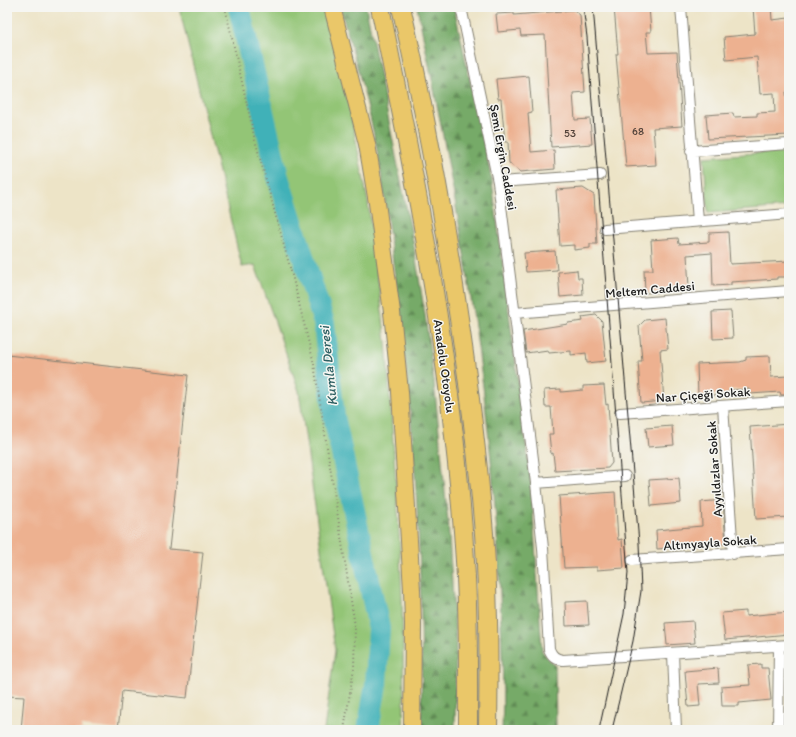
<svg xmlns="http://www.w3.org/2000/svg" width="796" height="737" font-family="Itim,sans-serif">
<defs>
<pattern id="forest-firs" width="22" height="20" patternUnits="userSpaceOnUse"><rect width="22" height="20" fill="#76aa67"/><path d="M5 1l3.5 6h-7zM16 11l3.5 6h-7z" fill="#608a54"/></pattern>
</defs>
<rect width="100%" height="100%" fill="#f6f6f2"/>
<filter id="ink" filterUnits="userSpaceOnUse"><feTurbulence type="fractalNoise" baseFrequency=".025" numOctaves="2"/><feDisplacementMap in="SourceGraphic" scale="8" xChannelSelector="R" yChannelSelector="G"/><feConvolveMatrix kernelMatrix="1 2 1 2 8 2 1 2 1" color-interpolation-filters="sRGB"/></filter>
<filter id="wash" filterUnits="userSpaceOnUse"><feTurbulence type="fractalNoise" baseFrequency=".012" numOctaves="4" result="noise"/><feDisplacementMap in="SourceGraphic" scale="16" xChannelSelector="R" yChannelSelector="G"/><feGaussianBlur stdDeviation="0.9" result="paint"/><feColorMatrix in="noise" values="0 0 0 0 0 0 0 0 0 0 0 0 0 0 0 0 0 1.4 0 .05"/><feComposite in="paint" operator="in"/></filter>
<g filter="url(#wash)">
<rect width="100%" height="100%" fill="#ede4c7"/>
<!-- grass -->
<path fill="#93c576" stroke="#587049" d="M179,7H323L349,105L368,202L386,342L398,512L402,598L404,704L403,730H324L335,650L299,391L255,265L242,267Z
M787,151L789,207L708,213L704,157Z"/>
<!-- forest -->
<path fill="url(#forest-firs)" stroke="#496342" d="M340,7H366L413,241L425,315L434,382L448,521L456,646L455,730H421C424,573 415,417 393,262C387,219 383,177 374,135C365,92 352,49 340,7Z
M417,7H454L492,181L531,483L542,651L555,666L556,730H502C504,695 502,659 501,624C496,416 460,210 417,7Z"/>
<g fill="none" stroke-linecap="round" stroke-linejoin="round">
<!-- river -->
<path stroke="#41b1b8" stroke-width="22" d="M239,7L278,177L324,323L334,416L379,628L376,685L368,730"/>
</g>
<g id="blocks">
<!-- building -->
<path fill="#edb190" d="M614,7H649L651,32H646L648,53L677,52L682,126L653,128L656,165L626,167L616,54H618Z
M753,7H771L772,20L789,18V91L786,92L788,111H789V135L708,139L706,115L733,113L734,117L757,116V113L775,112L774,93L760,94L757,57L726,60L724,37L755,34Z
M574,10L580,15L585,92L573,93L575,120L590,119L592,144L551,147L545,35L521,36L520,30L498,32L496,14L514,13V15Z
M529,76L532,112L528,113L531,152L554,150L555,169L520,172L509,163L508,142H505L501,99H498L496,79Z
M583,188L594,195L597,244H590V248L574,250V245L560,246L556,190Z
M728,232L730,264L789,261V277H777V279L731,282V285L713,286L712,253L687,255L689,287L665,289V292L645,293L644,270H653L651,240L678,238L679,244L709,242V233Z
M555,251L557,270L526,272L524,253Z
M577,270L578,278H582L583,295L560,297L558,272Z
M731,311L733,338L713,339L712,312Z
M596,315L602,321L606,361L587,363L586,353L571,355V351L549,353L548,350L526,353L523,331L568,324V323L583,321L582,317Z
M665,318L668,349L660,350L664,401L641,403L638,361H642L639,326L645,320Z
M7,355L188,375L169,549L203,552L187,698L122,691L118,730L82,726V730H21L24,697L7,696Z
M770,356L771,377L789,376V395H781L780,392L750,394L749,389L729,390V394L698,396L697,364L740,362L746,360V357Z
M604,385L606,405L608,404L612,463L608,468L555,471L553,453L551,454L549,434H553L551,407H545L544,390L561,389V392L583,390V386Z
M789,424V517L756,519L750,427Z
M672,426L674,445L648,447L646,428Z
M679,478L681,503L651,506L649,480Z
M615,492L618,540L622,539L624,568L597,570V567L564,568L559,496Z
M723,500L726,544L657,549L656,530L702,526L701,502Z
M587,601L589,625L566,626L565,602Z
M746,611V616L789,612V634L725,640L722,613Z
M693,621L695,643L667,645L665,623Z
M761,664V668H768L771,700L739,703V706H722L721,687L750,685L748,665Z
M718,668L719,683L698,684L700,706L688,707L685,671Z"/>
</g>
</g>
<g filter="url(#ink)">
<use href="#blocks" fill-opacity="0" stroke="#848072" stroke-width="1"/>
<g fill="none" stroke-linecap="round" stroke-linejoin="round">
<!-- minor casing -->
<g stroke="#848072" stroke-width="12">
<path id="minor" d="M461,7L498,182L536,483L543,548L549,649C552,656 555,659 563,660L789,645
M681,7L698,221
M691,151L789,144
M498,182L600,175
M605,229L789,214
M514,313L789,291
M723,406L733,554
M620,413L789,401
M536,483L625,476
M632,560L789,549
M673,653L676,730
M778,730L779,646"/>
</g>
<!-- primary casing -->
<g stroke="#848072" stroke-width="18">
<path id="primary" d="M332,7L367,144L377,203L392,312L400,392L412,590L413,624L412,730"/>
</g>
<!-- motorway casing -->
<g stroke="#848072" stroke-width="20">
<path id="motorway" d="M380,7C418,190 454,375 465,561C469,617 468,674 468,730
M401,7C417,75 430,143 442,212C459,311 473,410 482,510C489,583 489,657 488,730"/>
</g>
<!-- path -->
<path stroke="#848072" stroke-width="2" stroke-dasharray="1 3" stroke-linecap="butt" d="M225,7L255,140L292,275L314,364L355,626L354,668L344,730"/>
<!-- minor -->
<use href="#minor" stroke="#fff" stroke-width="10"/>
<!-- primary -->
<use href="#primary" stroke="#eac769" stroke-width="16"/>
<!-- motorway -->
<use href="#motorway" stroke="#eac769" stroke-width="18"/>
<!-- tram -->
<path stroke="#1c1c1c" stroke-width="1" d="M583,7L587,37L628,573L624,614L599,730
M593,7L639,543L641,591L633,641L612,730"/>
</g>
</g>
<g text-anchor="middle" stroke-width="3" stroke-linejoin="round" paint-order="stroke">
<!-- number labels -->
<g font-size="11" fill="#504139">
<text x="638" y="135">68</text>
<text x="570" y="137">53</text>
</g>
<!-- street labels -->
<g font-size="13" fill="#1c1c1c" stroke="#f6f6f2">
<text transform="translate(504 157) rotate(80)" y="5">Şemi Ergin Caddesi</text>
<text transform="translate(650 289) rotate(-5)" y="5">Meltem Caddesi</text>
<text transform="translate(445 366) rotate(82)" y="5">Anadolu Otoyolu</text>
<text transform="translate(703 394) rotate(-4)" y="5">Nar Çiçeği Sokak</text>
<text transform="translate(714 469) rotate(-94)" y="5">Ayyıldızlar Sokak</text>
<text transform="translate(710 542) rotate(-4)" y="5">Altınyayla Sokak</text>
</g>
<!-- water labels -->
<g font-size="14" font-style="italic" fill="#2d5f62" stroke="#f6f6f2">
<text transform="translate(328 366) rotate(-96)" y="5">Kumla Deresi</text>
</g>
</g>
<!-- margin -->
<rect width="796" height="737" fill="none" stroke="#f6f6f2" stroke-width="24"/>
</svg>
